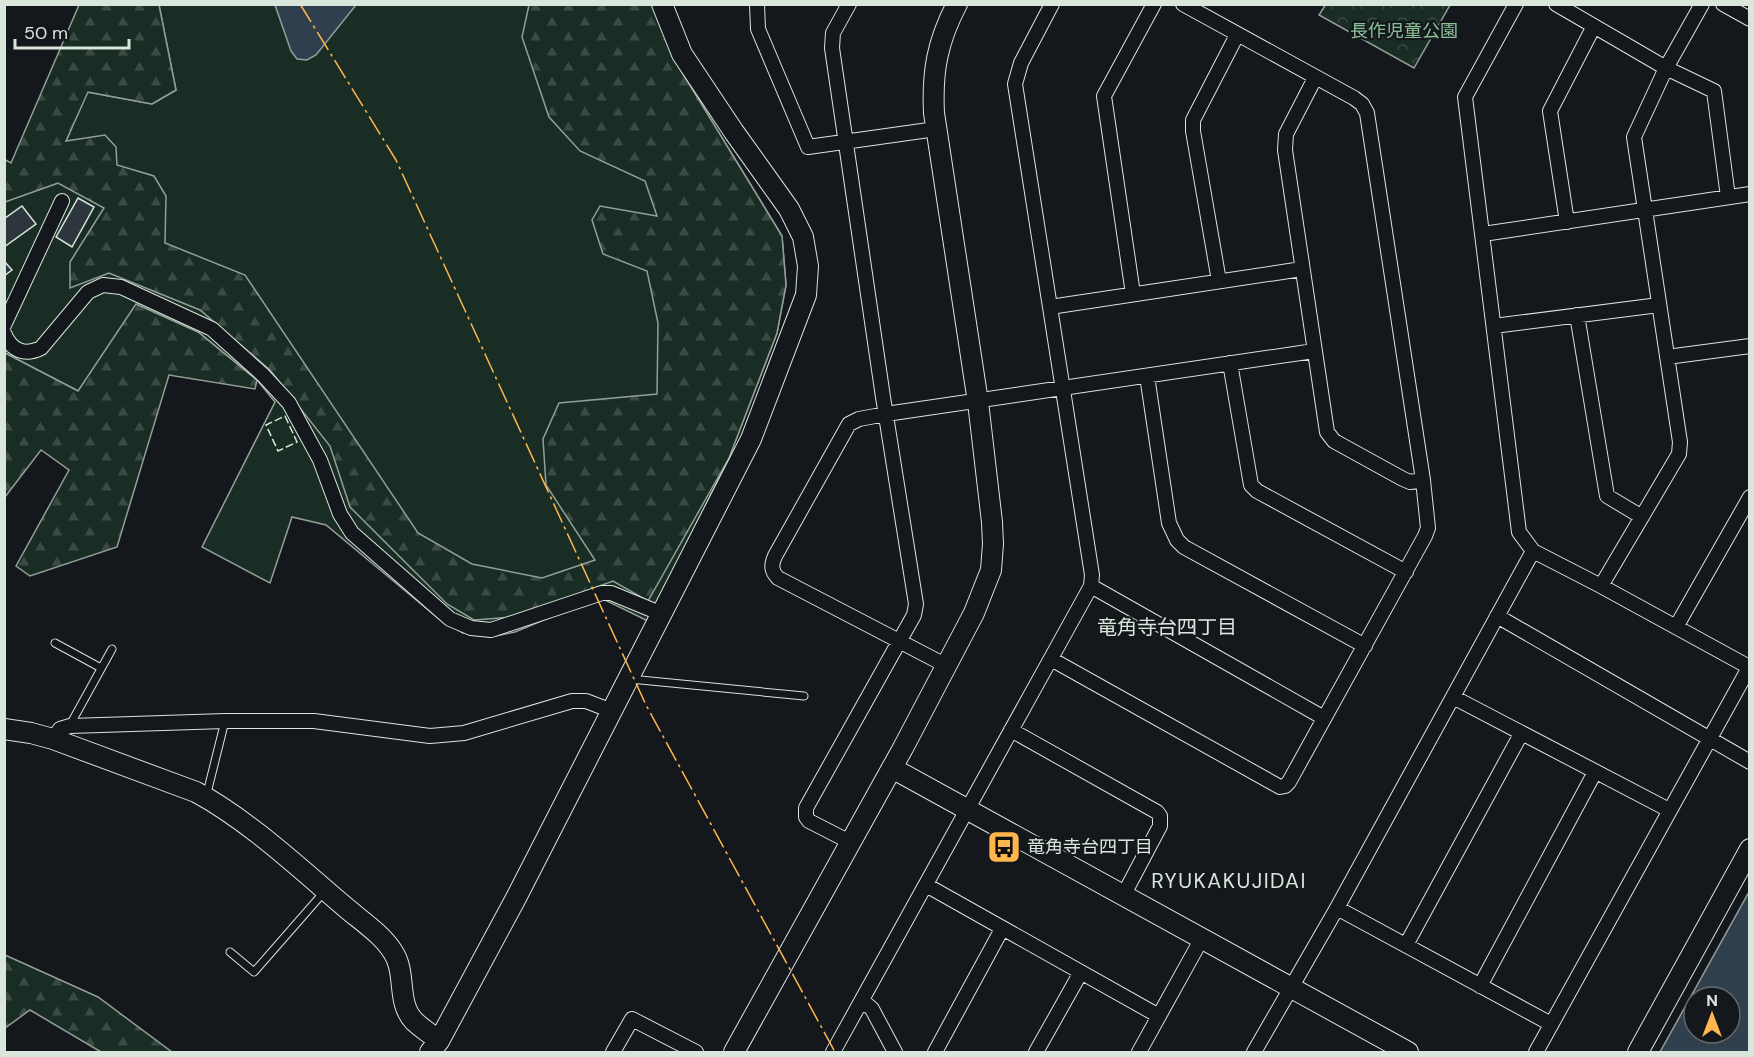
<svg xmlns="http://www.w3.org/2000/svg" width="1754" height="1057" font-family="'DM Sans','Noto Sans JP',sans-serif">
<defs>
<pattern id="forest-firs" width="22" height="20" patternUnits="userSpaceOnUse" patternTransform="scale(1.5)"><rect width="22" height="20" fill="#1a2d24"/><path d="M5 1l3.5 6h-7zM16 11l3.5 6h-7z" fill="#3b4b43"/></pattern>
<pattern id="park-crowns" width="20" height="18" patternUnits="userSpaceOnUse" patternTransform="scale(1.5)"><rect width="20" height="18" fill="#1a2d24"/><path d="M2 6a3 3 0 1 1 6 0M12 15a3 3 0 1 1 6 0" fill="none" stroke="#3b4b43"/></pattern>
</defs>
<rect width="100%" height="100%" fill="#14181c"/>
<!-- grass -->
<path fill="#1a2d24" stroke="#939e99" stroke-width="1.5" d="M159,5H654L672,56L782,236L786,285L777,333L729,458L648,621L599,597L515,632L491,637L463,633L439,619L326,525L292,517L270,583L202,547L275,402L257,380L198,332L78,391L5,353L4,202L58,183L66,141L87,92L152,104L176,90Z"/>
<!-- forest -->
<path fill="url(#forest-firs)" stroke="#939e99" stroke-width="1.5" d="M79,5H159L176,90L152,104L88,92L66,141L105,135L116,147L117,165L154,176L166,196L165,243L245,275L418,533L472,564L542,578L595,560L546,485L543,439L559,403L657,394L658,323L647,271L603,254L592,220L600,206L657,216L645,181L580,151L549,117L522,37L529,5H654L672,56L782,236L786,285L777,333L729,458L648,601L613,581L514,617L474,620L447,604L350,507L330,446L270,370L200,310L109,273L70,288V262L104,208L58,183L5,202L4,159L11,163Z
M136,304L198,332L257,380L255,389L169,375L117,547L30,576L16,566L69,470L41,450L5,497V353L78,391Z
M5,955L98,997L172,1052H101L30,1010L5,1028Z"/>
<!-- park -->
<path fill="url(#park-crowns)" stroke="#939e99" stroke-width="1.5" d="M1326,4H1450V5L1414,68L1319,15Z"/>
<!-- water -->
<path fill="#2f3f4d" stroke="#939e99" stroke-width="1.5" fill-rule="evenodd" d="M275,5V4L356,5L316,55L307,60L297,59L291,51Z
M1749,892V1052H1660ZM1694,997H1730V1033H1694Z"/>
<!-- building -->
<path fill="#2c363c" stroke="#d8e6dc" stroke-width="1.5" d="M78,198L94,207L72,247L56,237Z
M22,206L36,224L4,247V219Z
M4,261L12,270L4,276Z"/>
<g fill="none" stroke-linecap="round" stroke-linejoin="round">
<!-- lane casing -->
<g stroke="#d8e6dc" stroke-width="9">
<path id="lane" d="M55,643L101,668
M630,679L804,696
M70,725L112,649
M206,797L225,721
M230,952L254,972L324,892"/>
</g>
<!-- street casing -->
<g stroke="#d8e6dc" stroke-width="16">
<path id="street" d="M757,4L758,29L808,147L936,129
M849,4L833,33L832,48L883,397L916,604L914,615L806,808V817L809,821L850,842
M1516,4L1465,97L1519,532L1533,551L1601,586L1749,667
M1556,4L1666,68L1714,91L1728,197
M1723,4L1750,19
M1315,78L1286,134L1285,150L1327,432L1334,441L1403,479L1410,482L1423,480
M1567,222L1550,111L1594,26
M1483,234L1750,194
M1219,281L1193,131V120L1237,35
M1133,294L1104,96L1154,4
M1050,307L1302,269
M1577,315L1607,496L1642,517
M4,325L62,201
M1494,326L1659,305
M4,333C11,351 25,356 41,348L88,292L103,285L121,287L212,329L263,375L289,403L320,460L340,514L352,533L450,619L471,628L491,630L602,593H611L662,614
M1667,357L1750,346
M1230,363L1251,485L1257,491L1406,572
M1147,376L1169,523L1177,540L1184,547L1365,646
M1091,586L1324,718
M1601,586L1679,454L1680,442L1634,137L1666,68L1702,4
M1497,616L1750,762
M1676,627L1750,497
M1051,659L1280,787L1285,786L1289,782L1425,536L1428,528L1423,480L1367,113L1362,104L1354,98L1183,4
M947,666L778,578C771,571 771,565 775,556L849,424L859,419L886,414L1314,351
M1453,697L1669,810
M1011,730L1157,812L1160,816V826L1123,896
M53,739L60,729L70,726L225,721H314L430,736L464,733L572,701H586L612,711
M926,885L1159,1016
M1337,908L1551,1024
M1406,945L1521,734
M1480,986L1595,772
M863,1001L872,1009L895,1052
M613,1052L632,1019L696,1052
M833,1052L1091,586L1092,575L1015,84L1021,63L1052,4
M935,1052L1002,929
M1036,1052L1081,972
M1139,1052L1201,940
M1254,1052L1337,908L1533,551
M1536,1052L1750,666"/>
</g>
<!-- secondary casing -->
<g stroke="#d8e6dc" stroke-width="22">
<path id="secondary" d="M4,729L31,733L53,739L196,792C248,820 298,867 344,906C360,920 382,934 393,952C407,973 396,1002 414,1021C421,1028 431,1034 439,1041
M892,768L1408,1052
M430,1052L439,1041L516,898L751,439L806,295L808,266L803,237L789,209L734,132L682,54L662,4
M734,1052L903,748L974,613L991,570L993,544L992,522L978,402L934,113C932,72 937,42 957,4
M1638,1052L1750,849"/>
</g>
<!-- lane -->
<use href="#lane" stroke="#14181c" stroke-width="7"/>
<!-- street -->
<use href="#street" stroke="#14181c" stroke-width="14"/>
<!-- secondary -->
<use href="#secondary" stroke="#14181c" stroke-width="20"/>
<!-- fence -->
<path stroke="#d8e6dc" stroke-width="1.5" stroke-dasharray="8 3" stroke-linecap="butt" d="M285,416L297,442L278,451L266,425Z"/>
<!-- power -->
<path stroke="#ffb74d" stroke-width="1.5" stroke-dasharray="21 4.5 3 4.5" stroke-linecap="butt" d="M300,4L396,160L646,705L835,1052"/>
</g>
<!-- icons -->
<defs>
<g id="bus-square" transform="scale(1.725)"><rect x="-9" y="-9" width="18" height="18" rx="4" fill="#ffb74d" stroke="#14181c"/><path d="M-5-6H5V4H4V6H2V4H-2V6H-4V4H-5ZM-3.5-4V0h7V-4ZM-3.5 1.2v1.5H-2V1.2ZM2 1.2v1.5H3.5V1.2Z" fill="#111"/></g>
</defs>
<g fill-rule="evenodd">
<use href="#bus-square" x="1004" y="847"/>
</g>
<g text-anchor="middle" stroke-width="4.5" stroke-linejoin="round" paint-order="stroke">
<!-- park labels -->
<g font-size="18" fill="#8ac095" stroke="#14181c">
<text x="1404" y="37">長作児童公園</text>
</g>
<!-- poi labels -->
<g font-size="18" fill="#d8e6dc" stroke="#14181c" text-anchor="start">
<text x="1027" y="853">竜角寺台四丁目</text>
</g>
<!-- neighbourhood labels -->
<g font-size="20" fill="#d8e6dc" stroke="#14181c">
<text x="1167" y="634">竜角寺台四丁目</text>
</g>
<!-- quarter labels -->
<g font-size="21" letter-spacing="1.5" fill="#d8e6dc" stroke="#14181c">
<text x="1229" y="888">RYUKAKUJIDAI</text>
</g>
</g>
<!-- border -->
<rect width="1754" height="1057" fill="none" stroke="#d8e6dc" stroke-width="12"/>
<!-- north arrow -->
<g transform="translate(1712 1015)"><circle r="28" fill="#14181c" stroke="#626a69" stroke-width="1.5"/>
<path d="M0-4.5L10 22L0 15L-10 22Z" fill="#ffb74d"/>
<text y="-9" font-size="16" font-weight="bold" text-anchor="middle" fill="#d8e6dc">N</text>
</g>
<!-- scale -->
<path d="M15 39v9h114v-9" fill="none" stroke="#d8e6dc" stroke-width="3"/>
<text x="24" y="39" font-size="18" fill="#d8e6dc" stroke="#14181c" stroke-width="4.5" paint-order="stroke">50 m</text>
</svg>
